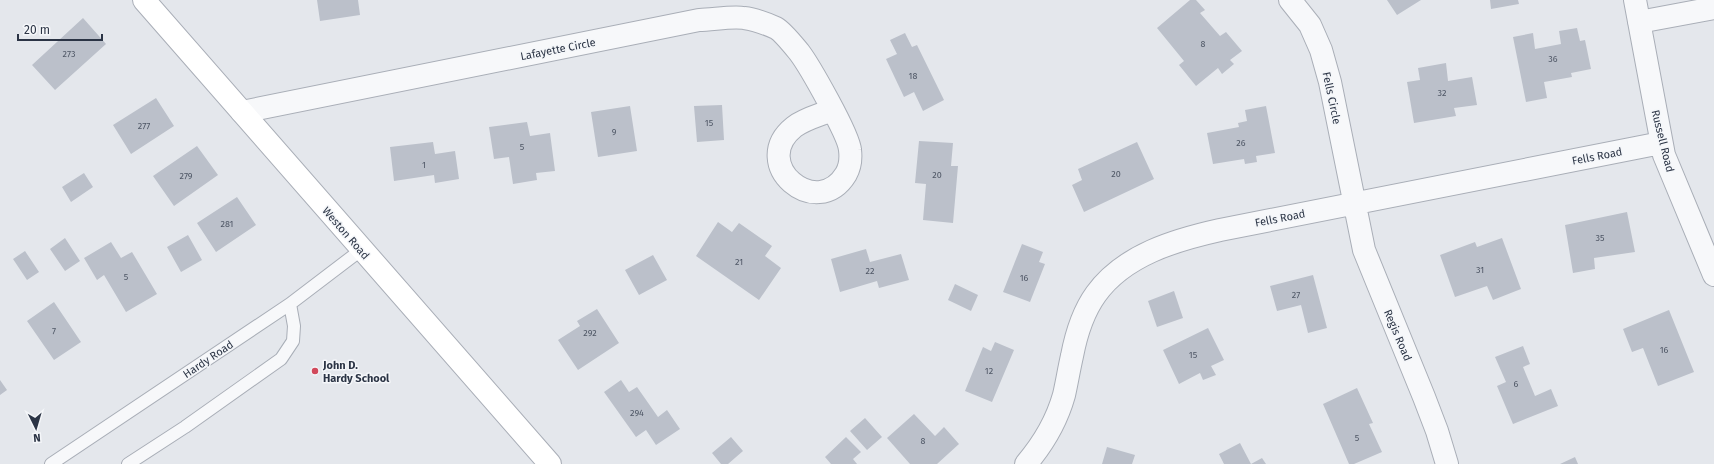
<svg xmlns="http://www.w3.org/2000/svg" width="1714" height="464" font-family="'Fira Sans',sans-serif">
<rect width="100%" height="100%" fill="#e4e7ec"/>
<!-- building -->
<path fill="#bbc0ca" d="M317,0H358L360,15L320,21Z
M1190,0H1196L1205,10L1200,13L1220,36L1226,32L1242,51L1230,60L1234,64L1222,74L1218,68L1196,86L1179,65L1184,61L1157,28Z
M1387,0H1421L1397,15Z
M1490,0H1518L1519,4L1491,9Z
M83,18L106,44L55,90L32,65Z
M1577,28L1580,41L1585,40L1591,69L1571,73L1572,77L1544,82L1547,98L1526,102L1513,37L1533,33L1535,49L1561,44L1559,31Z
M905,33L912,47L917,45L944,100L923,111L914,92L904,97L886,59L897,54L890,40Z
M1446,63L1448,81L1472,77L1477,105L1454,108L1456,116L1414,123L1407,82L1420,80L1418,68Z
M156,98L174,126L131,154L113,125Z
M722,105L724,140L697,142L694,106Z
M630,106L637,151L598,157L591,112Z
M1266,106L1275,153L1256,156L1257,162L1245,164L1244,159L1213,164L1207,133L1239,127L1238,123L1247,121L1245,110Z
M527,122L530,136L550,133L555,171L536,173L537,180L513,184L509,157L494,159L489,127Z
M919,141L953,143L951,166H958L953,223L923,220L926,184L915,183Z
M433,142L435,154L455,151L459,179L435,183L434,175L394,181L390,147Z
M1137,142L1154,179L1084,212L1072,185L1082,180L1078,169Z
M197,146L218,175L174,206L153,176Z
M84,173L93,187L71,202L62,187Z
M237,197L256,225L216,252L197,223Z
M1627,212L1635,252L1594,258L1595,269L1573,273L1565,225Z
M718,222L732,232L739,223L772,246L765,256L781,268L759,300L696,256Z
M188,235L202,260L181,272L167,247Z
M65,238L80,261L65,271L50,249Z
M1502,238L1521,289L1493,300L1487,286L1455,297L1440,255L1475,242L1477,247Z
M111,242L121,258L132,252L157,294L126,312L104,275L97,280L84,258Z
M1022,244L1043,252L1039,262L1045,264L1030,302L1003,292Z
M866,249L870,262L901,254L909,280L879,288L877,281L840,292L831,259Z
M25,251L39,272L27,280L13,259Z
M653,255L667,280L639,295L625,270Z
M1313,275L1327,328L1308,333L1301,305L1277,311L1270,286Z
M955,284L978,295L971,311L948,300Z
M1174,291L1183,318L1157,327L1148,301Z
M54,302L81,342L54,360L27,321Z
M597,309L619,343L578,370L558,340L580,326L577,321Z
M1669,310L1694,372L1658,386L1643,348L1632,352L1623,329Z
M1208,328L1224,360L1211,366L1216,375L1203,380L1200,373L1179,384L1163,350Z
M995,342L1014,350L992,402L965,391L983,347L991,351Z
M1523,346L1530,364L1523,367L1535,396L1551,389L1558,406L1513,424L1497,386L1506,382L1495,357Z
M0,380L7,390L0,395Z
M621,380L629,392L637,387L658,417L667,410L680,429L656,445L646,430L636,437L604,392Z
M1357,388L1373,423L1369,424L1382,452L1354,464H1349L1323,404Z
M914,414L935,436L944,427L959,444L937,464H910L887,438Z
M865,418L882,437L867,450L850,431Z
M731,437L743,451L728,464H721L712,453Z
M846,437L861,452L853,459L857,464H831L825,457Z
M1240,443L1251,464L1262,458L1266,464H1224L1219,454Z
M1107,447L1135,455L1132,464H1102Z
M1575,457L1578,464H1560Z"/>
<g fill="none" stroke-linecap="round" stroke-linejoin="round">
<!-- lane casing -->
<g stroke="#a9aeb7" stroke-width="14">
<path id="lane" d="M51,464L290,304L361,250
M128,464L185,427L281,359L293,341L294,326L290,304"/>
</g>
<!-- street casing -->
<g stroke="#a9aeb7" stroke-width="24">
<path id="street" d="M1290,0L1310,25L1321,50L1330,82L1364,250L1424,397L1437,431L1447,464
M1635,0L1664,155L1714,275
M1639,22L1714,8
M242,112L699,20C712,20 731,16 744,18C754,19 767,24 776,28C782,31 794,46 799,52C809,65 849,135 850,150C851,158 850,167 846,174C817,222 748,164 794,127C804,119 820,115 832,110
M1026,464C1043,444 1057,420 1064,395C1067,382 1069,369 1072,356C1076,335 1083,312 1096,294C1124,255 1175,240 1220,230L1661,143"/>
</g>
<!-- secondary casing -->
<g stroke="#a9aeb7" stroke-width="24">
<path id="secondary" d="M144,0L550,464"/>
</g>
<!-- lane -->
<use href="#lane" stroke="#f7f8fa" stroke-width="12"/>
<!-- street -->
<use href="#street" stroke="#f7f8fa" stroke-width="22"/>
<!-- secondary -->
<use href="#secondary" stroke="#fff" stroke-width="22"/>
</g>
<!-- markers -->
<circle fill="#d1495b" stroke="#f4f6f9" stroke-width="1.5" cx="315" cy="371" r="4"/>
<g text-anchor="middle" stroke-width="3" stroke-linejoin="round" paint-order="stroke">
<!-- number labels -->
<g font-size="9" fill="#4f5766">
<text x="1203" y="47">8</text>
<text x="69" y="57">273</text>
<text x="1553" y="62">36</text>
<text x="913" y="79">18</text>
<text x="1442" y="96">32</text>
<text x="709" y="126">15</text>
<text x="144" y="129">277</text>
<text x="614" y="135">9</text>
<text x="1241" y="146">26</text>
<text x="522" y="150">5</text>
<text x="424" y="168">1</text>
<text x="1116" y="177">20</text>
<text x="937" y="178">20</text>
<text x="186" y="179">279</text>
<text x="227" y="227">281</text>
<text x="1600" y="241">35</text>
<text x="739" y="265">21</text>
<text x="1480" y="273">31</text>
<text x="870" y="274">22</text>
<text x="126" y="280">5</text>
<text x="1024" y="281">16</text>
<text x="1296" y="298">27</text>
<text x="54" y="334">7</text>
<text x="590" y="336">292</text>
<text x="1664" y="353">16</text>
<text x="1193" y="358">15</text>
<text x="989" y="374">12</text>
<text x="1516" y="387">6</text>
<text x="637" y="416">294</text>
<text x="1357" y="441">5</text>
<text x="923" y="444">8</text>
</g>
<!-- street labels -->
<g font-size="11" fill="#2b3445" stroke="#f4f6f9">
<text transform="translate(558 49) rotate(-11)" y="4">Lafayette Circle</text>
<text transform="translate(1332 98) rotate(78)" y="4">Fells Circle</text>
<text transform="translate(1663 141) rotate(76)" y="4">Russell Road</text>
<text transform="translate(1597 156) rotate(-11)" y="4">Fells Road</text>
<text transform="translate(1280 218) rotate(-11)" y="4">Fells Road</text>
<text transform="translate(346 233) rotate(49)" y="4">Weston Road</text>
<text transform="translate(1398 335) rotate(67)" y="4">Regis Road</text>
<text transform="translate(208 359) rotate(-34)" y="4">Hardy Road</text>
</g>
<!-- poi labels -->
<g font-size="11" font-weight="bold" fill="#2b3445" stroke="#f4f6f9" text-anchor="start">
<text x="323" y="369">John D.<tspan x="323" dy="13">Hardy School</tspan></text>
</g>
</g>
<!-- north arrow -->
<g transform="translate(36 428) rotate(175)" stroke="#f4f6f9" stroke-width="3" paint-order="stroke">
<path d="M0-3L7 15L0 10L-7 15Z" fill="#2b3445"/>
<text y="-6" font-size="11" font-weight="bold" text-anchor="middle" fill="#2b3445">N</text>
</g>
<!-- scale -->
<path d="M18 34v6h84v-6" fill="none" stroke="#2b3445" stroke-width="2"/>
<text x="24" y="34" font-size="12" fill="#2b3445" stroke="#f4f6f9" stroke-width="3" paint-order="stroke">20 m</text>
</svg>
